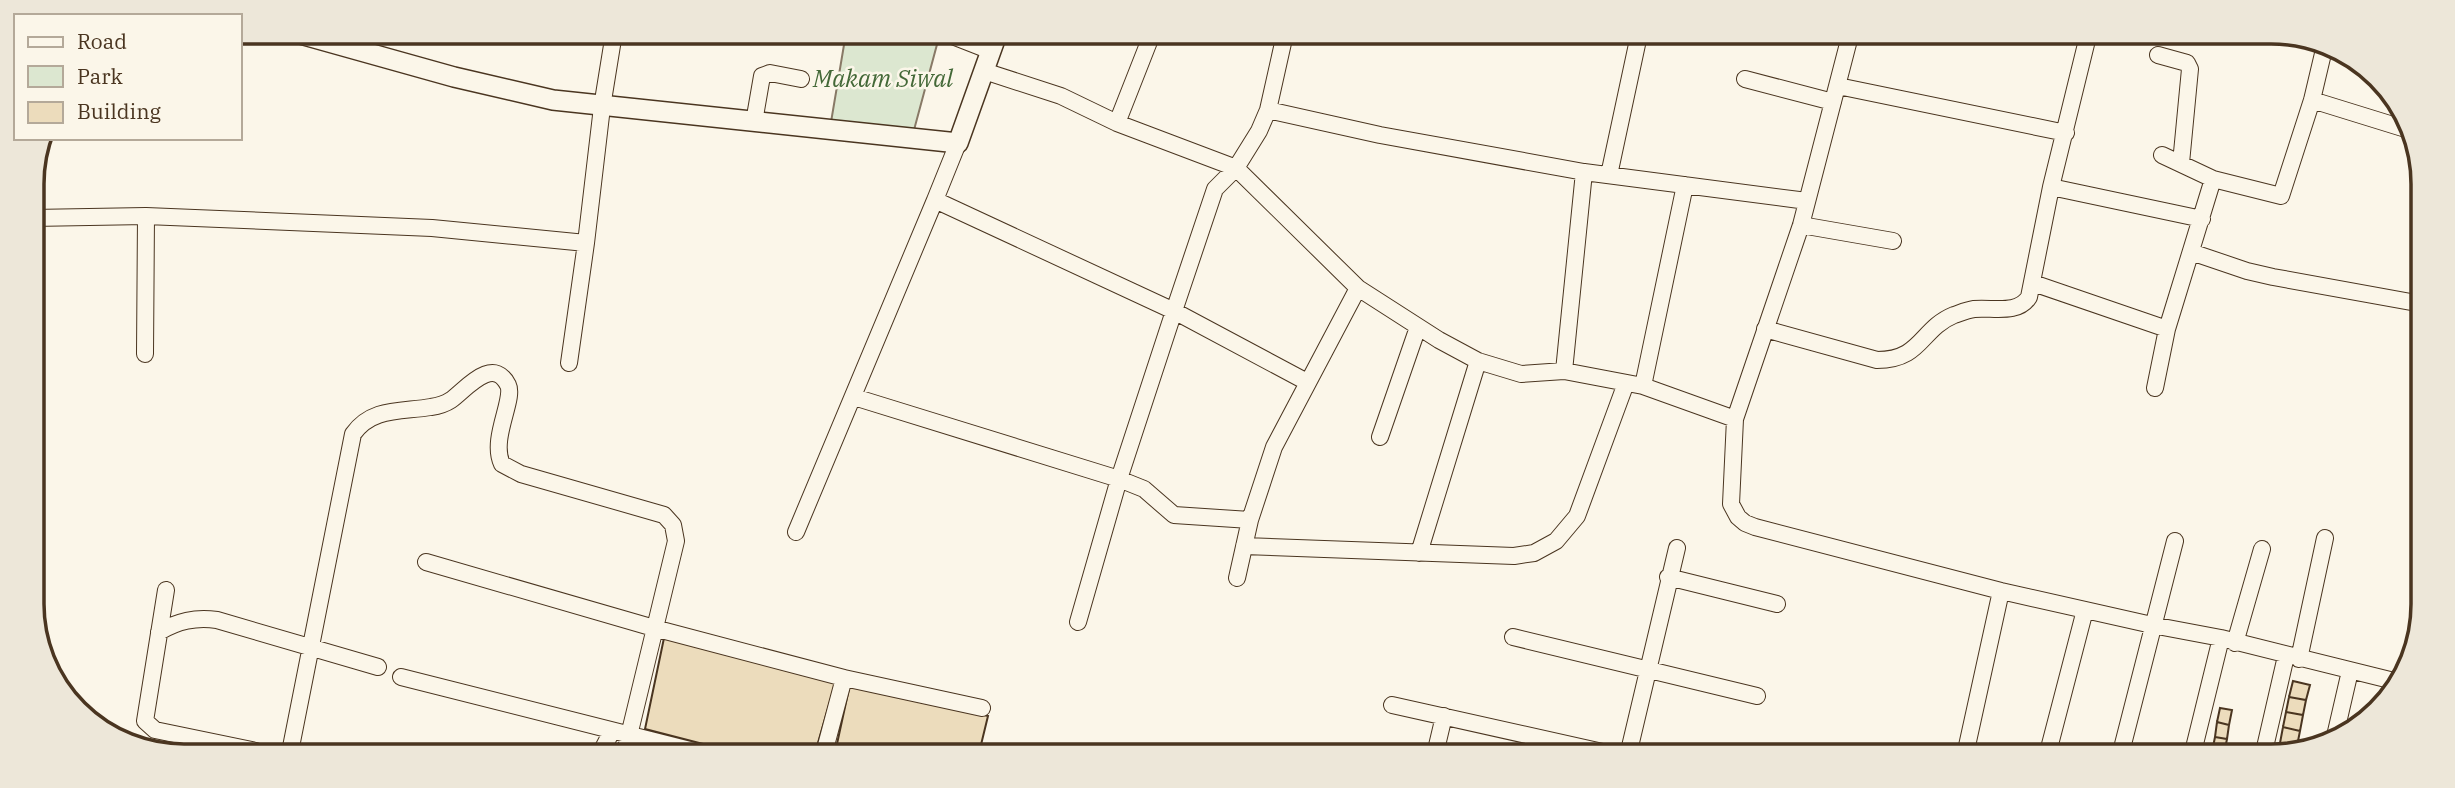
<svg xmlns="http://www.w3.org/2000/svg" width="2455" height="788" font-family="'IBM Plex Serif',serif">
<rect width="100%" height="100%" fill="#fbf6e9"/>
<!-- green -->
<path fill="#dce7d0" stroke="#887966" stroke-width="2" d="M846,33H930L939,37L914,130L831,122Z"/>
<!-- building -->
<path fill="#ecdcbc" stroke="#4a3520" stroke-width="2" d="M664,638L836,681L815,753H738L645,729Z
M2293,681L2310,685L2306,700L2289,697Z
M850,684L988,716L979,753H835Z
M2289,697L2306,700L2303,715L2286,712Z
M2220,708L2232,710L2229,725L2217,722Z
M2286,712L2303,715L2300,731L2283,727Z
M2217,722L2229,725L2227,739L2215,737Z
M2283,727L2300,731L2297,746L2280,743Z
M2215,737L2227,739L2224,754L2212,752Z
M2280,743L2297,746L2296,750L2277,756Z"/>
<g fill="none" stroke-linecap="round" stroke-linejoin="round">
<!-- minor casing -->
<g stroke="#4a3520" stroke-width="18">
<path id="minor" d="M945,33L991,51
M1850,36L1801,225L1735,419L1731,504L1738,517L1745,523L1755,527L2001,591L2152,625L2221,638L2394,681
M2158,55L2187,63L2190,69L2181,163
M984,71L1061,96L1117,123L1236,168L1358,288L1439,340L1478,361L1521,374L1564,371L1643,386L1735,419
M1745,79L1833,102
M1838,86L2066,133
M2312,100L2409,130
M1268,110L1285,34
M754,122L762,76L770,73L801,79
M1117,123L1152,34
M958,143L935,200L1174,311L1215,189L1236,168L1259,131L1268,110L1380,135L1584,172L1807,201
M2162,155L2213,179L2281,196L2312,100L2325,45
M1609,175L1639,35
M2051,187L2202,219
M32,218L146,216L432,228L586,243
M1801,225L1893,241
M2191,252L2247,271L2273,277L2411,302
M2033,283L2167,329
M1765,329L1877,360C1922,360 1920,329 1954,315C1960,313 1967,310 1974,309C1992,307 2018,315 2029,297L2051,187L2088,36
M145,354L146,216
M569,363L586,243L602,107L614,33
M1564,371L1584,172
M1643,386L1685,185
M2155,388L2167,329L2213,179
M854,397L1119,479L1144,489L1174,515L1250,520
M1380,437L1418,327
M796,532L935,200
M1244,546L1514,556L1534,553L1556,541L1577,516L1626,383
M1419,553L1478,361
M426,562L654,628L844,678L982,708
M1668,577L1777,604
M1237,578L1250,520L1274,447L1358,288
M166,590L145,721L155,730L256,751
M1078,622L1119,479L1174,311L1307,382
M159,632C178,621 195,617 217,620L378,667
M1513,637L1757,696
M2235,643L2262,549
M2299,659L2325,538
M401,677L702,753
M1392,705L1616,755
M2335,736L2350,671
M290,752L353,434C372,407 402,412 431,407C438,406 445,404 451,400C465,390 493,355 508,385C515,399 490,439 502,464L521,474L664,515L673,525L676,541L625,752
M601,752L612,731
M824,753L844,678
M1435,754L1444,716
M1628,755L1677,548
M1965,755L2001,591
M2047,756L2085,610
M2120,756L2175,541
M2192,756L2221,638
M2263,756L2286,656"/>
</g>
<!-- tertiary casing -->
<g stroke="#4a3520" stroke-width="22">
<path id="tertiary" d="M293,32L454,77L553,100L958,143L997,34"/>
</g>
<!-- minor -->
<use href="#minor" stroke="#fbf6e9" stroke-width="16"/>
<!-- tertiary -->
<use href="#tertiary" stroke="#fbf6e9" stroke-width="19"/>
</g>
<g text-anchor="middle" stroke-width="5" stroke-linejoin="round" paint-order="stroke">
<!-- park labels -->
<g font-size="24" font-style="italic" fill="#436837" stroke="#fbf6e9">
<text x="883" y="87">Makam Siwal</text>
</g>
</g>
<!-- crop -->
<path d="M0 0H2455V788H0ZM184 44H2271A140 140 0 0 1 2411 184V604A140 140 0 0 1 2271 744H184A140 140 0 0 1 44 604V184A140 140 0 0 1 184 44Z" fill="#ede7d9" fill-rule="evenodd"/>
<path fill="none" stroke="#4a3520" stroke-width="3.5" d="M184 44H2271A140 140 0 0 1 2411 184V604A140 140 0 0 1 2271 744H184A140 140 0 0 1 44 604V184A140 140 0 0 1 184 44Z"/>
<!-- legend -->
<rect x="14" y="14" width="228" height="126" fill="#fbf6e9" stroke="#b4a999" stroke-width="2"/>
<rect x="28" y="37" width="35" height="10" fill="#fbf6e9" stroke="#b4a999" stroke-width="2"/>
<text x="77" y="49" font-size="21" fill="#4a3520">Road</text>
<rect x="28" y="66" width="35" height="21" fill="#dce7d0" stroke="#b4a999" stroke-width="2"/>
<text x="77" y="84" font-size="21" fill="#4a3520">Park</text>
<rect x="28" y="102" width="35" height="21" fill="#ecdcbc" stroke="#b4a999" stroke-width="2"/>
<text x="77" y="119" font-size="21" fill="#4a3520">Building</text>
</svg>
